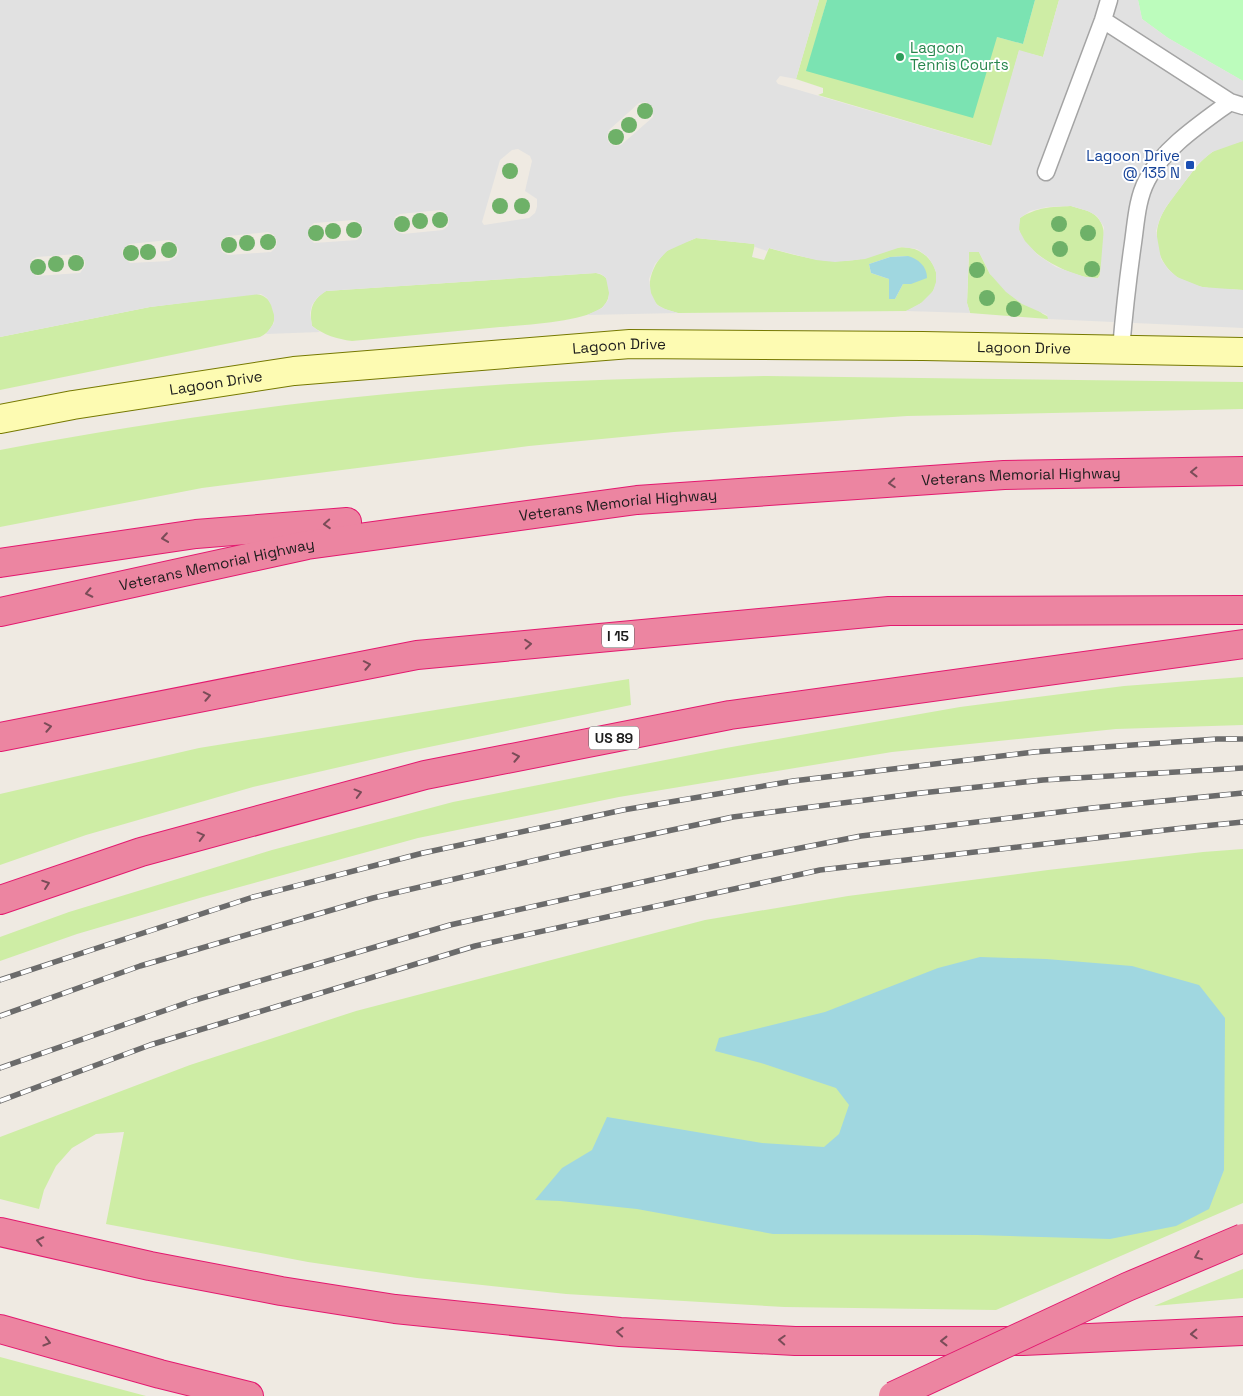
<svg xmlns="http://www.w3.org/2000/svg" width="1243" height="1396" font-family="'Space Grotesk',sans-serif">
<rect width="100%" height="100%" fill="#efeae2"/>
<!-- grass -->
<path fill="#ceeda5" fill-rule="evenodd" d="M819,0H827L807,71L997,37L1023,44L1035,0H1059L1043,57L1019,51L992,146L818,95L823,93V88L796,79Z
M1243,141V290C1221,289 1195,290 1177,277C1168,270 1162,262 1159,252C1151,222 1166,207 1183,184C1192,173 1199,161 1211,153C1220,146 1233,144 1243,141Z
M1071,206C1079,209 1091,210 1097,217C1110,230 1102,258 1100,275L1098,278C1076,280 1022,253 1019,229C1018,226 1020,221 1020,218C1037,207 1051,207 1071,206Z
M696,238L755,244L752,257L764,260L769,248C798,256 825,264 855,260C874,258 891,244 910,248C929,251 944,274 933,291C927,301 916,307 906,311L678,313C672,311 665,310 659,306C641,292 652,263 667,251C675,245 687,242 696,238ZM908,256L911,284H903L895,299L889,279L871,273L869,264L890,257Z
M969,252H979L990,274L1043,314L1049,317L1048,319L970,313L967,303Z
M596,273C600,274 603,275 606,278C612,287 610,303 600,309C581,322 524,325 500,327C451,332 401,336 352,341C337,339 324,335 312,326C309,309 312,300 326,291Z
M253,294C276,293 284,326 260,337L0,390V337L150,307Z
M767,376L1243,382V409L907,416L674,432L529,446L202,488L0,527V450C169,418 340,395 511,384C597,379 682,378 767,376Z
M1243,677V725L1116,729L892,752L619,797L418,838L203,897L77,934L0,961V937L69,912L272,850L453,802L726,748L960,707L1124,686Z
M629,679L631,705L405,752L253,787L86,835L0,865V794L199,748Z
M1243,849V1203L996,1310L784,1307L566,1294L417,1278L308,1262L106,1224L124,1132L96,1134L72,1148L56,1166L44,1190L39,1209L0,1199V1137L190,1065L356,1011L705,920L848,896L1048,870L1203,852Z
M1243,1269V1298L1154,1306Z
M0,1357L146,1396H0Z"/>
<!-- park -->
<path fill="#bcfcbc" d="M1138,0H1243V81L1168,38L1142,19Z"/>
<!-- pitch -->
<path fill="#7be3b2" d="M827,0H1035L1023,44L997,37L973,118L806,71Z"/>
<!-- parking -->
<path fill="#e1e1e1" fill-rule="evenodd" d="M0,0H819L796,79L780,76L776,81L778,84L991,146L1019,50L1043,57L1059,0H1138L1142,19L1168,38L1243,81V141L1212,152L1198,164L1166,207L1160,218L1156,231L1161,259L1168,269L1177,277L1202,287L1243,290V328L1048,319L1047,315L1022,304L1006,292L990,274L979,252H969L967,303L970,313L906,311L921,303L933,291L936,282V272L933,265L928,257L917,249L901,247L865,259L835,262L816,260L769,248L767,251L755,247L754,244L696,238L667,251L655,264L649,279L651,293L657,305L665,309L678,313L587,315L602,308L608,300L609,293L606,278L601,274L596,273L326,291L318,297L312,305L310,313L312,326L320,332L266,334L274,323V315L271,305L267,298L261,294L150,307L0,337ZM646,102L653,107V117L621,145L615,146L609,143L607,137L609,130L639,103ZM518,149L530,156L532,161L525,191L537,199V207L535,213L529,218L484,225L482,222L500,160L512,150ZM1071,206L1088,211L1097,216L1104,227L1100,275L1098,278L1085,277L1056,267L1038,255L1025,241L1019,230L1020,218L1030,211L1047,207ZM440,210L446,213L449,219L448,226L443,230L403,234L397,232L393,227L395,217L400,214ZM354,220L360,223L363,229L362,235L357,240L314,243L308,237L309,227L314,223ZM268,232L274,235L277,241L276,247L271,252L228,255L222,252L220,246L222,239L228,236ZM169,240L175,243L179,250L177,256L169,261L130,263L123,257L122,250L129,244ZM77,254L82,256L85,262V266L80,273L36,276L30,270L31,260L37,257Z"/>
<!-- water -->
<path fill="#a0d7e0" d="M908,256C918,259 927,266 927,278L911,284H903L895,299H889V279L871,273L869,264L890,257Z
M980,957L1046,959L1132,966L1199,985L1225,1018L1224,1170L1209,1209L1176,1226L1110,1239L977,1235L773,1234L637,1209L560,1201L535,1200L562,1168L592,1150L607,1117L762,1143L824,1147L839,1134L849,1105L836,1088L761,1063L715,1051L719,1038L825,1012L938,968Z"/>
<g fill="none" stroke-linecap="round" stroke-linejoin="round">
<!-- lane casing -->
<g stroke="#a4a4a4" stroke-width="19">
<path id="lane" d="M1103,20L1230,102L1243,106
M1046,172L1103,20L1109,0
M1121,349C1124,314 1128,278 1133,243C1136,222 1137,199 1147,180C1162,149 1203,122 1230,102"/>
</g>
<!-- secondary casing -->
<g stroke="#767900" stroke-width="30">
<g id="secondary">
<path id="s1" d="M0,419L73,405L294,371L630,344L923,346L1243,352"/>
</g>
</g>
<!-- highway casing -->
<g stroke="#e3196f" stroke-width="30">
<g id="highway">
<path d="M0,563L196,534L347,522"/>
<path id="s2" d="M0,612L307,545L637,500L1004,475L1243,471"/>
<path d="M0,737L417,655L889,611L1243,610"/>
<path d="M0,900L141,852L425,775L730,715L1243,644"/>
<path d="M0,1232L150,1266L281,1291L395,1309L620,1332L795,1341H1023L1243,1331"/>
<path d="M0,1329L160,1374L249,1396"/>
</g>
</g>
<!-- lane -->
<use href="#lane" stroke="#fff" stroke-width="16"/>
<!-- secondary -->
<use href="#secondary" stroke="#fdfbb2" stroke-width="28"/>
<!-- highway -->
<use href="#highway" stroke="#ec85a1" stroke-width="28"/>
<!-- rail casing -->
<g stroke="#6b6b6b" stroke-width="5.5">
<path id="rail" d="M0,980L253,897L423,853L623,810L793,781L1034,752L1217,739H1243
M0,1016L140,966L373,898L583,849L733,817L921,793L1043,780L1243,768
M0,1068L192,1001L450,925L750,858L861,836L1092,808L1243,793
M0,1101L150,1045L475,946L820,870L1174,829L1243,822"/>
</g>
<!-- rail -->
<use href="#rail" stroke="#fff" stroke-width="4" stroke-dasharray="11" stroke-linecap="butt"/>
<!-- highway-bridge casing -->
<g stroke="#e3196f" stroke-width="30" stroke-linecap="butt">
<path id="highway-bridge" d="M893,1396L1127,1287L1243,1238"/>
</g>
<!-- highway-bridge -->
<use href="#highway-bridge" stroke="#ec85a1" stroke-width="28"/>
</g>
<!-- trees -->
<g fill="#6eb168">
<circle cx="645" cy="111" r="8"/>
<circle cx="629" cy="125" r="8"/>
<circle cx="616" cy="137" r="8"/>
<circle cx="510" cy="171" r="8"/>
<circle cx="500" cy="206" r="8"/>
<circle cx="522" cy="206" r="8"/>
<circle cx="440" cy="220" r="8"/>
<circle cx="420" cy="221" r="8"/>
<circle cx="402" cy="224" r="8"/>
<circle cx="1059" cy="224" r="8"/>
<circle cx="354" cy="230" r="8"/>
<circle cx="333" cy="231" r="8"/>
<circle cx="316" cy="233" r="8"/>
<circle cx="1088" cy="233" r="8"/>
<circle cx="268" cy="242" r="8"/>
<circle cx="247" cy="243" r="8"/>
<circle cx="229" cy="245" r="8"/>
<circle cx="1060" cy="249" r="8"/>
<circle cx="169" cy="250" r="8"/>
<circle cx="148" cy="252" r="8"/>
<circle cx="131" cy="253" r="8"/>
<circle cx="76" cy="263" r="8"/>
<circle cx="56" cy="264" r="8"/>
<circle cx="38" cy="267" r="8"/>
<circle cx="1092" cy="269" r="8"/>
<circle cx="977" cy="270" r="8"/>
<circle cx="987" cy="298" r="8"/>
<circle cx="1014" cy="309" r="8"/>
</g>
<!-- one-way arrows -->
<defs><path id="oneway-chevron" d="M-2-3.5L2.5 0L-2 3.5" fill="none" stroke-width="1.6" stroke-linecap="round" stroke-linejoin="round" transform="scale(1.25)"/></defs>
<g stroke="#7a4c58">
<use href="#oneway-chevron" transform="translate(1194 472) rotate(179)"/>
<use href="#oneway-chevron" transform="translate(892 483) rotate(176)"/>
<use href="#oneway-chevron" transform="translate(327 524) rotate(176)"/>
<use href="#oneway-chevron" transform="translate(165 538) rotate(172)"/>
<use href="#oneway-chevron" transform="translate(89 593) rotate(168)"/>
<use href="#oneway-chevron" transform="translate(528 644) rotate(-5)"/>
<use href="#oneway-chevron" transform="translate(367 665) rotate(-11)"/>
<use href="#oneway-chevron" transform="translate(207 696) rotate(-11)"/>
<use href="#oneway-chevron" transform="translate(48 727) rotate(-11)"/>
<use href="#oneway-chevron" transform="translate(516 757) rotate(-11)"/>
<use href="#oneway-chevron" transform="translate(358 793) rotate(-15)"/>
<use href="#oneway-chevron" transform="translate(201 836) rotate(-15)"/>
<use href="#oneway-chevron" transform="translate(46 884) rotate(-19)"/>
<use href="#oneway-chevron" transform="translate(40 1241) rotate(-168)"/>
<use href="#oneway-chevron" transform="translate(1198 1256) rotate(158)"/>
<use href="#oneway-chevron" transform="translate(620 1332) rotate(-176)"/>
<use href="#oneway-chevron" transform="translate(1194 1334) rotate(178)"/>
<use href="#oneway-chevron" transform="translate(782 1340) rotate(-177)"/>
<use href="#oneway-chevron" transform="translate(944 1341) rotate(180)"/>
<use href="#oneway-chevron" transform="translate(47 1342) rotate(16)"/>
</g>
<!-- markers -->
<circle fill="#2e9e5b" stroke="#fff" stroke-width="2" cx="900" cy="57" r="5"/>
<rect fill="#1a4fb4" stroke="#fff" stroke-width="2" x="1185" y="160" width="10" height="10" rx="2.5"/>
<g text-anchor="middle" stroke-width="4" stroke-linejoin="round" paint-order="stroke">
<!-- shield labels -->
<g fill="#fff" stroke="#616161" stroke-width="1">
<rect x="602" y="624.5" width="32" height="23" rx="4"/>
<rect x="589" y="726.5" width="50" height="23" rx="4"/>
</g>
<g font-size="14" font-weight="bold" fill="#1d1d1d">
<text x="618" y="641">I 15</text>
<text x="614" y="743">US 89</text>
</g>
<!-- leisure labels -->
<g font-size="15" fill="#27864d" stroke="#fff" text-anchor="start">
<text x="910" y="53">Lagoon<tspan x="910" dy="17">Tennis Courts</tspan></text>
</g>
<!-- transit labels -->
<g font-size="15" fill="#164399" stroke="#fff" text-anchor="end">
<text x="1180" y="161">Lagoon Drive<tspan x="1180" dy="17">@ 135 N</tspan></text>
</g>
<!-- street labels -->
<g font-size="15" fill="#1d1d1d" stroke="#fff">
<text dy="5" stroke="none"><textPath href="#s1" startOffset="624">Lagoon Drive</textPath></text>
<text dy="5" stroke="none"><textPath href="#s1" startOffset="1029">Lagoon Drive</textPath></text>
<text dy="5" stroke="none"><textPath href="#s1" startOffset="219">Lagoon Drive</textPath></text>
<text dy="5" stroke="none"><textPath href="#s2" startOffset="1032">Veterans Memorial Highway</textPath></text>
<text dy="5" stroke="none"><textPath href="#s2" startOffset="628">Veterans Memorial Highway</textPath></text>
<text dy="5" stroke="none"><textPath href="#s2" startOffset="222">Veterans Memorial Highway</textPath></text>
</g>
</g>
</svg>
